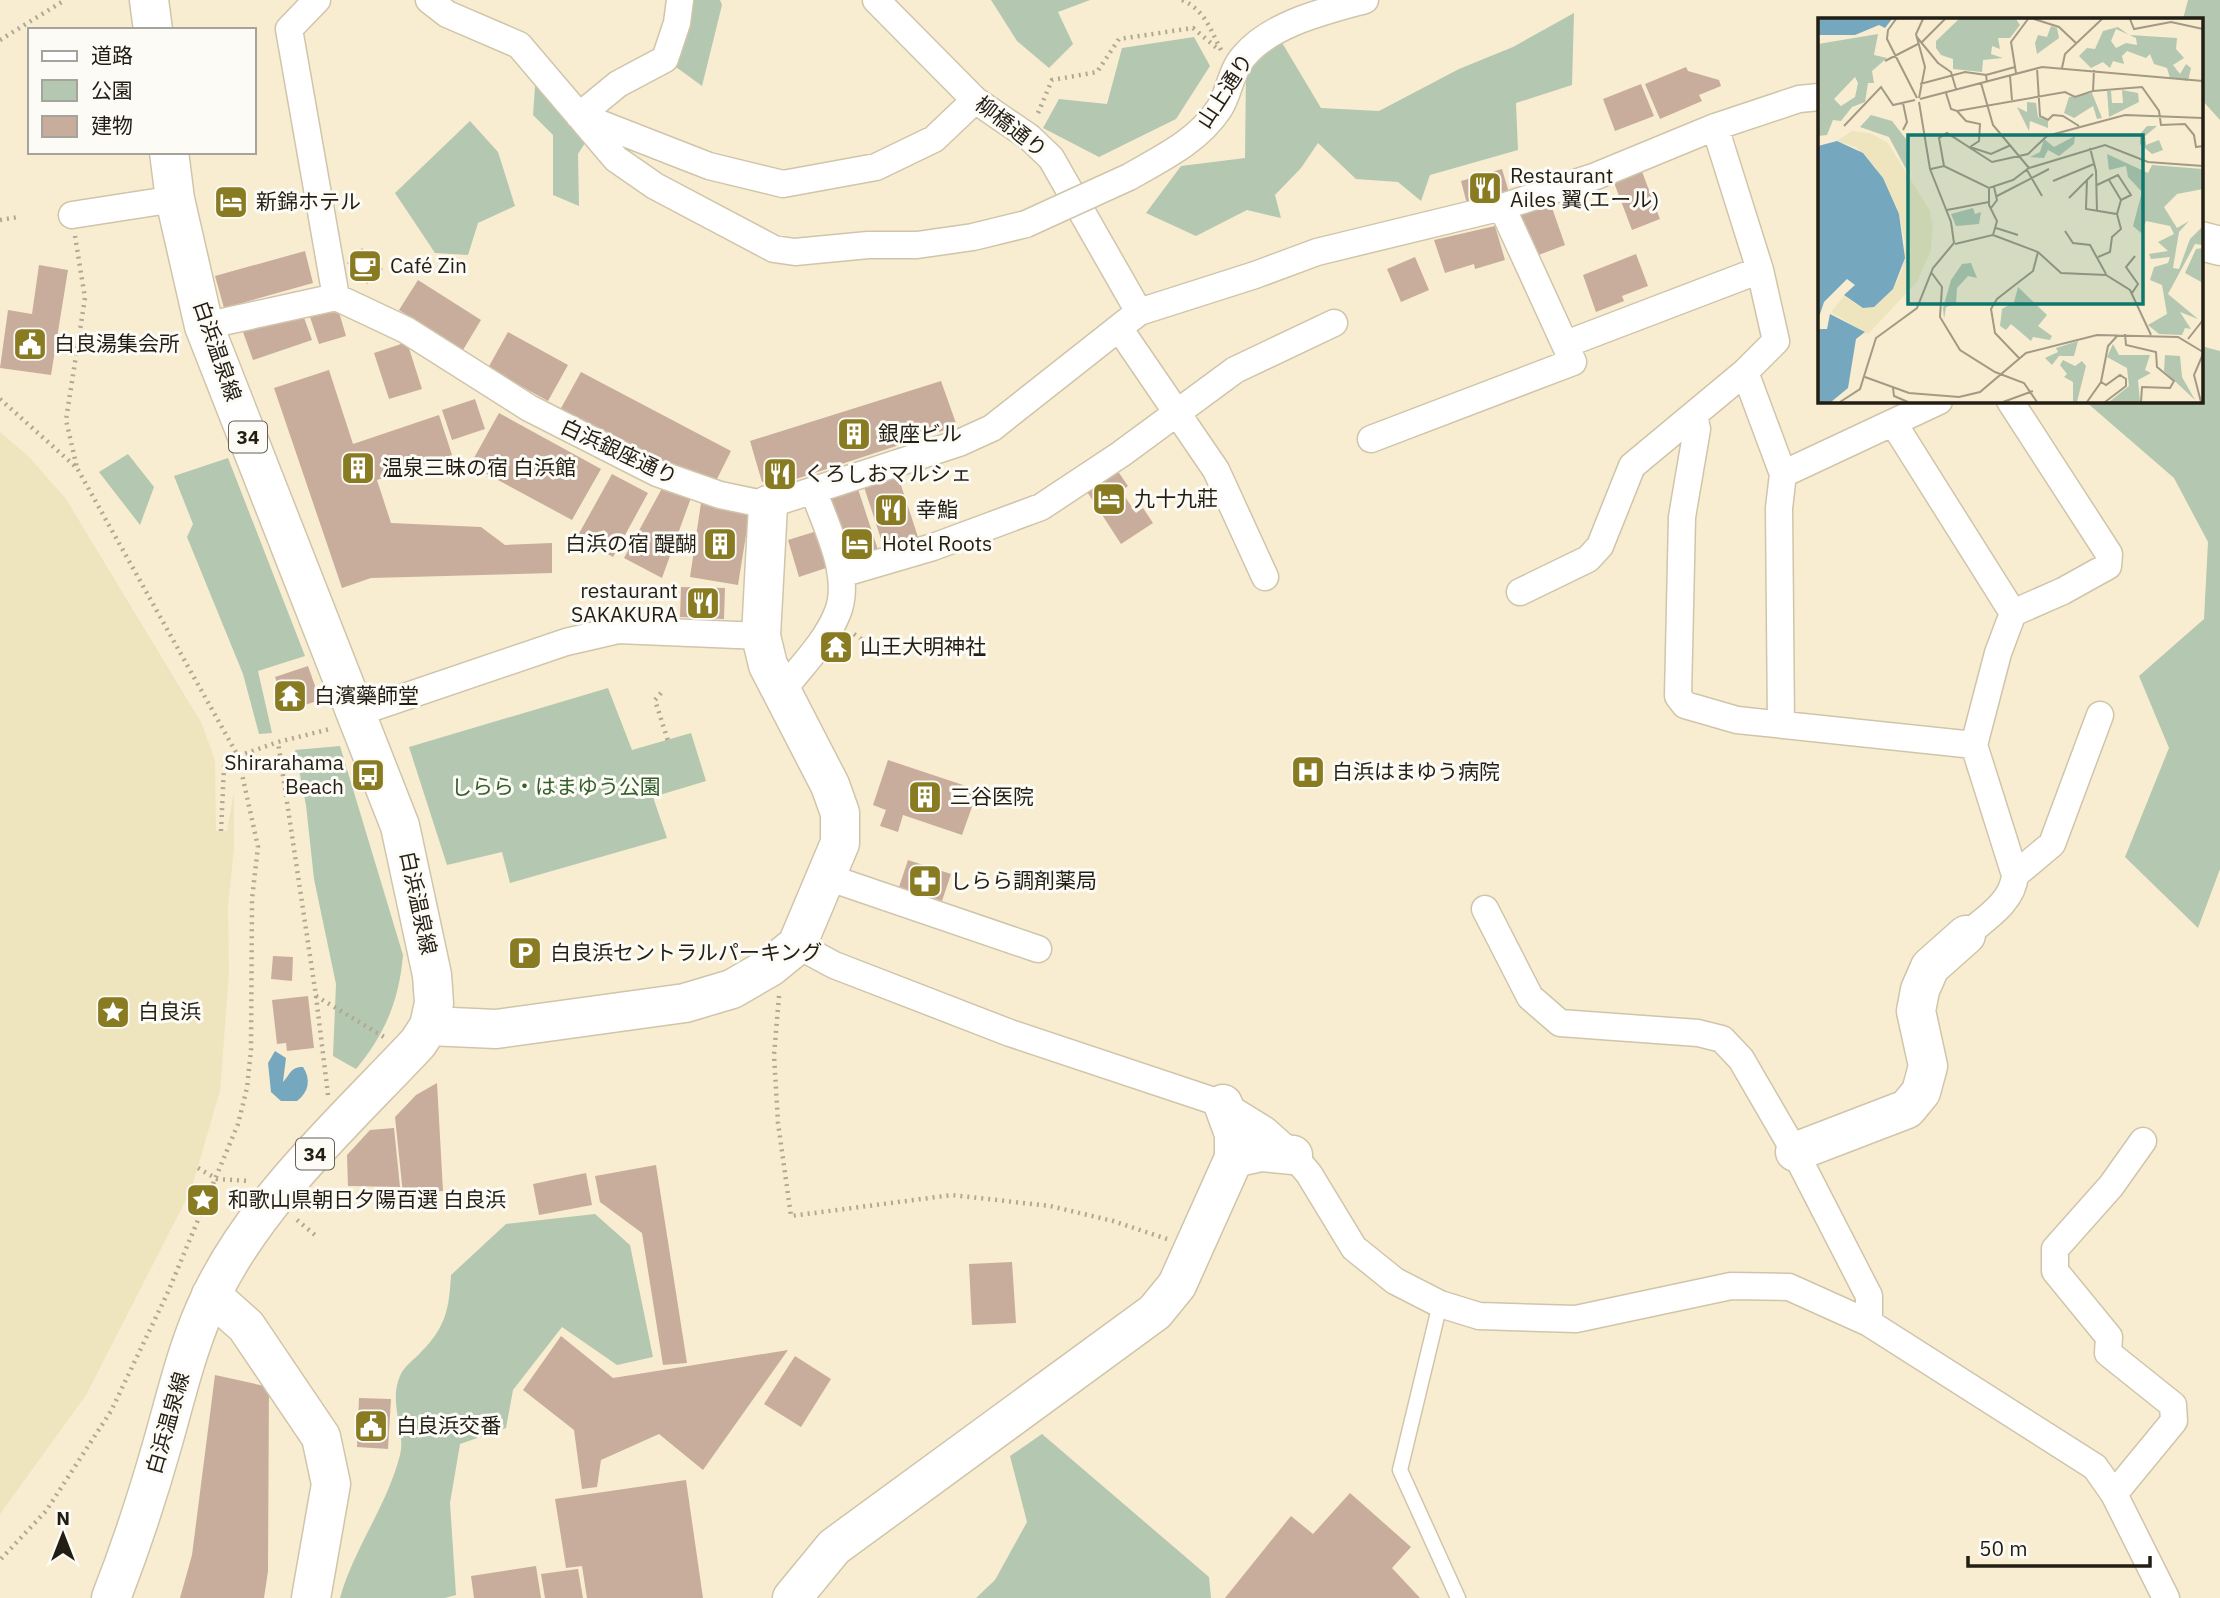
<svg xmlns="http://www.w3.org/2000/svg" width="2220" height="1598" font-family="'IBM Plex Sans','Noto Sans JP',sans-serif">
<rect width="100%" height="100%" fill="#f8edd1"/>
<!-- green -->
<path fill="#b4c7b0" d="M680,0H720L722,5L702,86L665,59Z
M991,0H1090L1058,12L1073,44L1049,68L1017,41Z
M2188,0H2220V120L2201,99V19H2183Z
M1574,13L1572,85L1516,103L1518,150L1430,175L1421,201L1398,182L1356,179L1318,143L1301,168L1275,195L1281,218L1247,210L1196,236L1146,213L1181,166L1245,158L1246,72L1281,41L1321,108L1379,111L1459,69L1513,47Z
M1194,37L1210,66L1176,119L1099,157L1043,128L1059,99L1107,104L1122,48Z
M536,72L585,143L578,154L579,206L553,195V135L533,115Z
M470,121L498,152L515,206L478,223L468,255L435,253L395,193Z
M2201,346L2220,351V869L2198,928L2125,857L2169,748L2139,676L2204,619L2208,542L2174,478L2085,401H2201Z
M128,454L154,487L140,525L99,472Z
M228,458L305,656L258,671L272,733L259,734L243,674L187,537L193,524L174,476Z
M608,688L632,750L691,733L706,781L653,797L667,838L510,883L502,852L447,865L409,747Z
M340,746L403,955C399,1001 385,1034 356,1069L333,1056L336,984L314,879L306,805L295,750Z
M595,1214L630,1245L653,1357L617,1365L562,1327L513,1390L506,1428L460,1444L450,1503L456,1595L445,1598H340C354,1548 387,1506 400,1455C406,1431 388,1403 400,1376C403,1367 415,1359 421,1352C446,1327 449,1309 451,1275L506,1224Z
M1042,1434L1209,1577L1211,1598H976L995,1580L1027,1522L1010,1456Z"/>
<!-- sand -->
<path fill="#eee5bf" d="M0,432L29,457L66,499L202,724L215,761L216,831H227L234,792V848L228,907L229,973L220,1091L191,1190L86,1395L0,1514Z"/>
<!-- water -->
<path fill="#75a7bf" d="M275,1051L286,1058L283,1082C290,1075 290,1067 303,1067C311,1079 309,1092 297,1101H281L271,1092L268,1063Z"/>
<!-- building -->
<path fill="#c8ad9d" d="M1686,67L1688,71L1719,80L1721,86L1699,95L1702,101L1660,119L1645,84Z
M1641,84L1654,116L1615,131L1603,99Z
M1502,169L1510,196L1468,208L1461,181Z
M1641,169L1660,219L1632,230L1613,180Z
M1550,202L1565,245L1536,256L1520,213Z
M1495,226L1505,260L1475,269L1474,264L1445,273L1434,240Z
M362,248L383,269L367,284L347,263Z
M305,251L313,283L224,308L215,276Z
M1636,254L1648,286L1622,296L1624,301L1596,312L1583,275Z
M1415,257L1429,290L1401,302L1387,269Z
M39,265L68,270L51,375L0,368L8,310L32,314Z
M418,280L481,320L463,350L399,310Z
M336,302L346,336L319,344L308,311Z
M302,312L312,340L253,360L243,332Z
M508,332L568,365L548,401L488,368Z
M407,342L422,389L389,399L374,353Z
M329,370L353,444L439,415L452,455L377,480L391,523L481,527L505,545L552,543V573L371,578L342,588L274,388Z
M581,372L731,451L714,485L696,481L560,410Z
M941,381L957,426L784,483L762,482L750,441Z
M475,399L485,429L452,440L442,410Z
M499,413L601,469L572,520L470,465Z
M1115,467L1128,486L1121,491L1136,513L1143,508L1153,523L1121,544L1084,487Z
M897,473L918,537L884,548L863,484Z
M612,474L648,493L613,557L577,537Z
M666,481L692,495L662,578L624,558Z
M857,486L878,550L845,561L824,496Z
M701,503L750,510L738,585L690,577Z
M817,531L829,567L799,577L788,540Z
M681,587L725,588L724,619L680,617Z
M308,666L320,700L287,711L275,677Z
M888,760L978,790L962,835L903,815L898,832L880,826L886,810L873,805Z
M908,860L951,874L942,901L899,887Z
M273,956L293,957L292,981L271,979Z
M308,996L314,1048L287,1051L286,1043L277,1044L272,1000Z
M437,1083L443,1191L403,1194L395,1117L416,1095Z
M394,1128L400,1187L348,1186L347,1155L370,1130Z
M656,1165L687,1363L663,1365L642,1233L600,1202L595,1176Z
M586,1173L592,1205L539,1215L533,1184Z
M1012,1262L1016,1323L972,1325L969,1264Z
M561,1336L613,1378L788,1350L703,1470L659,1434L601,1460L597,1487L582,1489L574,1430L523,1390Z
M795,1356L831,1379L801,1427L764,1404Z
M215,1375L269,1387L268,1571L264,1598H180L192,1555Z
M359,1398L391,1399L388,1449L357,1447Z
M686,1480L703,1598H587L582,1566L566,1568L555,1499Z
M1350,1493L1411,1547L1392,1568L1420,1598H1225L1291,1516L1313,1534Z
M536,1566L541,1598H474L471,1576Z
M578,1569L583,1598H545L541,1574Z"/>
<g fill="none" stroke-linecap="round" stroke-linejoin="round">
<!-- lane casing -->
<g stroke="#d0c5aa" stroke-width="17">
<path id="lane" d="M1440,1304L1400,1470L1458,1598"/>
</g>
<!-- street casing -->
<g stroke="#d0c5aa" stroke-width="29">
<path id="street" d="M317,0L289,29L336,297
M429,0L447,14L519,45L616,159L655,186L774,249L795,252L868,245H917L973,237L1026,224
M876,0L975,100L1029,137L1051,158L1139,312
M579,116L618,84L665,59L677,23L680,0
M581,116L709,166L783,184L876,167L934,139L975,100
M1129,177C1162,158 1197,142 1219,109C1229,94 1231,70 1244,56C1272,23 1326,11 1365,0
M72,215L175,199
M204,326L336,297L406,330L529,408L657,473L720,495L768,505L959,443L992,428L1139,312L1255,275L1317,252L1502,207L1596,176L1715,127L1799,99L1819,97
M1119,328L1216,470L1265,577
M1566,344L1760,270
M1745,372L1783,474L1779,508L1781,724
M1694,415L1697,429L1682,517L1678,696L1685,705L1737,720L1974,745L1998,653L2013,613L2063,591L2108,566L2109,554L2010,401
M1894,424L2013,613
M1371,439L1573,362L1502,207
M1783,474L1939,401
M841,574L933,547L1041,507L1121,454L1235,370L1334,323
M1520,592L1588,559L1600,546L1632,466L1745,372L1776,341L1760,270L1715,127
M780,694C799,668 825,644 837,614C853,577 826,527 814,492
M357,713L566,642L618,630L761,636
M2015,875L2052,844L2100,715
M827,877L1038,949
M1485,909L1530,997L1560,1023L1698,1033L1722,1039L1741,1059L1795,1152L1869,1296V1323
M1966,935C1986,918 2013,902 2015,875L1974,745
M797,945L834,965L1010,1033L1223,1104L1265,1130L1293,1155L1309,1174L1354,1248L1395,1281L1440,1304L1479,1316L1576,1319L1731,1286L1789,1287L1869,1323L2095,1467L2114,1494L2166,1598
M2114,1494L2174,1421L2173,1405L2108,1353L2109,1337L2055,1271V1249L2111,1186L2143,1141"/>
</g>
<!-- secondary casing -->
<g stroke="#d0c5aa" stroke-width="41">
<path id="secondary" d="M2201,241L2220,246
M429,1026L496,1029L685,1003L732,989L770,967L797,945L840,843V813L830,785L768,665L761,636L768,505
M1795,1152L1907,1109L1921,1092L1928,1066L1916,1011L1920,990L1930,967L1966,935
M1234,1158L1261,1152L1293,1155
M211,1295L246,1326L321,1437L331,1484L311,1598
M792,1598L834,1547L1155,1312L1177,1285L1234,1158V1134L1223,1104"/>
</g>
<!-- primary casing -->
<g stroke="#d0c5aa" stroke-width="41">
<path id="primary" d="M149,0L153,30
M111,1598C131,1547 148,1495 163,1442C177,1393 188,1343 211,1296C256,1201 346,1120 418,1043L429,1026L434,1003L432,975L400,826L204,326L175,199L169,152"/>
</g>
<!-- path -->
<path stroke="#b0a892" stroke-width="4.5" stroke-dasharray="2 5" stroke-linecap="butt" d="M1182,0C1205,10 1210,29 1221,50
M0,40L65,0
M1038,113L1052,80L1097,72L1119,39L1193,28L1218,49
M0,220L18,217
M75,236L85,298L66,420L77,468
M0,399L77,468L238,756L258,847L252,899L251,1050L247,1088L238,1124L168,1292L111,1411L46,1511L0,1560
M854,634L874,648
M661,693L655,700L668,741
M221,831L224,767L227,760L278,742
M316,996L384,1037
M779,996L774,1055L778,1123L791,1216L952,1195L1050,1206L1113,1221L1167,1239
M328,1095L316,996L278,742L330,729
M198,1168L217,1179L249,1181
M297,1220L315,1235"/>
<!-- lane -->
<use href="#lane" stroke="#fff" stroke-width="14"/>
<!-- street -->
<use href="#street" stroke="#fff" stroke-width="26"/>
<!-- secondary -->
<use href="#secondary" stroke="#fff" stroke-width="38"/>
<!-- primary -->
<use href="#primary" stroke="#fff" stroke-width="38"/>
<!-- street-bridge casing -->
<g stroke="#d0c5aa" stroke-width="29" stroke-linecap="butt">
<path id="street-bridge" d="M1026,224L1129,177"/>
</g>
<!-- street-bridge -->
<use href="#street-bridge" stroke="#fff" stroke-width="26"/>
</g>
<!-- icons -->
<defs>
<g id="restaurant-square" transform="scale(1.75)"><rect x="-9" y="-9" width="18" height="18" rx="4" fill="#887b21" stroke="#fdfbf6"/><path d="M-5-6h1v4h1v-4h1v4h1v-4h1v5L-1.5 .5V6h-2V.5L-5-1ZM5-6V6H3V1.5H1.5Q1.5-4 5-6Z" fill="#fff"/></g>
<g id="hotel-square" transform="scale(1.75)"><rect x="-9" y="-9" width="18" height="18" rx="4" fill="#887b21" stroke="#fdfbf6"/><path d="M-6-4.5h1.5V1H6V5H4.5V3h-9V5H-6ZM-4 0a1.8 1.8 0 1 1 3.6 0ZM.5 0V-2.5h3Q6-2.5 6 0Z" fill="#fff"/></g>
<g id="cafe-square" transform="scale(1.75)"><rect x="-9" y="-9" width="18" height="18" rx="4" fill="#887b21" stroke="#fdfbf6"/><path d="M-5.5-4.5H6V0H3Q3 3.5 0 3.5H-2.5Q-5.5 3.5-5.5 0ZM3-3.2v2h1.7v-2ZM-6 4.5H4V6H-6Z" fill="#fff"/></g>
<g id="civic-square" transform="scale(1.75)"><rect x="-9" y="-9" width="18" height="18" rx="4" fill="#887b21" stroke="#fdfbf6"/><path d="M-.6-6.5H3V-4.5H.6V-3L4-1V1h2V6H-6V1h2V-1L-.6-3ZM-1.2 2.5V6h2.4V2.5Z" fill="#fff"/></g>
<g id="building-square" transform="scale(1.75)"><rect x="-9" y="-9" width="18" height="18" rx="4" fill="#887b21" stroke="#fdfbf6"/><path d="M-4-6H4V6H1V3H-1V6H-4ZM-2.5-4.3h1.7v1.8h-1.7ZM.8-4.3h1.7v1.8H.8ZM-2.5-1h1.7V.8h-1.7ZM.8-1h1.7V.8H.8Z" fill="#fff"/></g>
<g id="temple-square" transform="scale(1.75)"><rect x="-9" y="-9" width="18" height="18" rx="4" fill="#887b21" stroke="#fdfbf6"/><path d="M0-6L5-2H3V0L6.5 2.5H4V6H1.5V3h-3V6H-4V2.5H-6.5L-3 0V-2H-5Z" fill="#fff"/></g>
<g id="hospital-square" transform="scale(1.75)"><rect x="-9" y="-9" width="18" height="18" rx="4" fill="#887b21" stroke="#fdfbf6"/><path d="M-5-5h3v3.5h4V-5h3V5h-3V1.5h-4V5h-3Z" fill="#fff"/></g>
<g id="bus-square" transform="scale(1.75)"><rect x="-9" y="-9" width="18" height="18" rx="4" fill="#887b21" stroke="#fdfbf6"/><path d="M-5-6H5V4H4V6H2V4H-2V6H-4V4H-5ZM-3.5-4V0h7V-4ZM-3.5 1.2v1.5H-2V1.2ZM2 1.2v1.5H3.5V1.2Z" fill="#fff"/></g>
<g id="pharmacy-square" transform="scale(1.75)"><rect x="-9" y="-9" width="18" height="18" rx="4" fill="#887b21" stroke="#fdfbf6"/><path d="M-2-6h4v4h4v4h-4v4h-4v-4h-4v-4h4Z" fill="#fff"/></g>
<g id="parking-square" transform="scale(1.75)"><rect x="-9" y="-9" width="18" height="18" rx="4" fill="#887b21" stroke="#fdfbf6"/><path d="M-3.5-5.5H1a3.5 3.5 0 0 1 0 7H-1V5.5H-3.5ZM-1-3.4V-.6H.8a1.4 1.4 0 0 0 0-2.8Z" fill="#fff"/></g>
<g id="sight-square" transform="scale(1.75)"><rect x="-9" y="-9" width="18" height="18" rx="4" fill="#887b21" stroke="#fdfbf6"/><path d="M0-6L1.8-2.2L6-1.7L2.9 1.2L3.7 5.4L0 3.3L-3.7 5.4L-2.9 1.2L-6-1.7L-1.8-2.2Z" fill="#fff"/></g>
</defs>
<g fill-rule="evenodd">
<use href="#restaurant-square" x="1485" y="188"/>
<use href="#hotel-square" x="231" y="202"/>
<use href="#cafe-square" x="365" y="266"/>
<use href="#civic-square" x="30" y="344"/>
<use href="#building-square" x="854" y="434"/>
<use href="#building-square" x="358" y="468"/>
<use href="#restaurant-square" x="780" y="474"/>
<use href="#hotel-square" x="1109" y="499"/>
<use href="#restaurant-square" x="891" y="510"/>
<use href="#building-square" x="720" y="544"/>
<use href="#hotel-square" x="857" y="544"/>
<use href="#restaurant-square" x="703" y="603"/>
<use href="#temple-square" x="836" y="647"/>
<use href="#temple-square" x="290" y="696"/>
<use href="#hospital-square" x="1308" y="772"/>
<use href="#bus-square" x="368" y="775"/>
<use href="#building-square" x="925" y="797"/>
<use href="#pharmacy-square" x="925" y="881"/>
<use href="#parking-square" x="525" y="953"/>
<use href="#sight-square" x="113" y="1012"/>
<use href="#sight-square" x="203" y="1200"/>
<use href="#civic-square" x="371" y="1426"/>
</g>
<g text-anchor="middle" stroke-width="6" stroke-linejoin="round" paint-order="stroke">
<!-- shield labels -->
<g fill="#fdfbf6" stroke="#646058" stroke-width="2">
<rect x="229" y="421.5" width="38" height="31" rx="5"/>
<rect x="296" y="1138.5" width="38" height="31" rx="5"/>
</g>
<g font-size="19" font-weight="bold" fill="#221e14">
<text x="248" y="444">34</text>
<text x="315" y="1161">34</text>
</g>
<!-- street labels -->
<g font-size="21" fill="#221e14" stroke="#fdfbf6">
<text transform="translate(1225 91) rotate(-57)" y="7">山上通り</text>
<text transform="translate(1011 127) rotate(38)" y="7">柳橋通り</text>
<text transform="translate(217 351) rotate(71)" y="7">白浜温泉線</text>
<text transform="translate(619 452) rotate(25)" y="7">白浜銀座通り</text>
<text transform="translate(418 903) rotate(78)" y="7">白浜温泉線</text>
<text transform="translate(168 1423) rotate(-74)" y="7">白浜温泉線</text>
</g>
<!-- poi labels -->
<g font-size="21" fill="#221e14" stroke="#fdfbf6" text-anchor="start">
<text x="1510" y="183">Restaurant<tspan x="1510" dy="24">Ailes 翼(エール)</tspan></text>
<text x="256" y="209">新錦ホテル</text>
<text x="390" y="273">Café Zin</text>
<text x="54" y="351">白良湯集会所</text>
<text x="878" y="441">銀座ビル</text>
<text x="382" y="475">温泉三昧の宿 白浜館</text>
<text x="804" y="481">くろしおマルシェ</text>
<text x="1134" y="506">九十九莊</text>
<text x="916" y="517">幸鮨</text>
<text x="696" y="551" text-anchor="end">白浜の宿 醍醐</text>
<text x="882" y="551">Hotel Roots</text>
<text x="678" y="598" text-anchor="end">restaurant<tspan x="678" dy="24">SAKAKURA</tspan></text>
<text x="860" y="654">山王大明神社</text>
<text x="314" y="703">白濱藥師堂</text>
<text x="344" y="770" text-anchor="end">Shirarahama<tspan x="344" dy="24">Beach</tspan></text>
<text x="1332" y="779">白浜はまゆう病院</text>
<text x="950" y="804">三谷医院</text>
<text x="950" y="888">しらら調剤薬局</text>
<text x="550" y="960">白良浜セントラルパーキング</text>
<text x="138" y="1019">白良浜</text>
<text x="228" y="1207">和歌山県朝日夕陽百選 白良浜</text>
<text x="396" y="1433">白良浜交番</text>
</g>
<!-- park labels -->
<g font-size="21" fill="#345f2b" stroke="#fdfbf6">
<text x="556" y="794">しらら・はまゆう公園</text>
</g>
</g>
<!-- overview -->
<g transform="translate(1818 18)">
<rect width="385" height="385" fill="#f8edd1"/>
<path d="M141,1H198L202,7L192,20H180L182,31L174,28L173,36L185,40L165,42L164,54L135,51V41L123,37L118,30V23ZM233,8L239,10L241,20L219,36L217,25L220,17L229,19ZM300,9L311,17L359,20L358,31L366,40L355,47L362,56L368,46L373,50L370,63L352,60L349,50L336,46L332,36L328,40L309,33L304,38L306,46L295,43L292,50L285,44L273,50L261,38L269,30L277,31L285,13ZM298,11L318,20L319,27L308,25L298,30L293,23ZM60,16L56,37L69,40L54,53L56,65H50L47,84L34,89L23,103L15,102L9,117L0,118V26ZM37,59L40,65L37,79L23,88L16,81ZM304,72L320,75L321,84L291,99L289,73H293L294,85H305ZM274,75L284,100L279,101L275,88L256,100L246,95L251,79ZM209,84L218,85L220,99L230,103V110L212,103L211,113L199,89L209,94ZM53,97L74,103L88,121L89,153L71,119L42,109ZM329,108H339L327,118L328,127L341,122L345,132L334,136L322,126V116ZM257,118L256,126L241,138L230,132L226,140L212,139L222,134L226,121L236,129ZM289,136L330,155L334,147L385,151V171L359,176L346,189L359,210L371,203L361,214L355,250L361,251L372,221L385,208V227L377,226L350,276L380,301L362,294L373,311L367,310L364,317L341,316L330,307L349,296L344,267L332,262L336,249L350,245L352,239L333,241L331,236L350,233L340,224L356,216L352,208L328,203L323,215L315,208L324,174L310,159L308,148L291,152ZM155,190L157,196L163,194L161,206L138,208L133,196ZM385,230V265L367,255L378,231ZM153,245L159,260L150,258L139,270L138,286L128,289L126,301L125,290L133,262L144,246ZM200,269L229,297L220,308L234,318L232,322L215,319L213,323L193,306L188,312L182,308L184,291L196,284ZM260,323L256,338H241L234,347L227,340L240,334L238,330ZM295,326L301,337H332L327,352L333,355L320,362L322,384H291L311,368L309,350L289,339ZM347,337L362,338L364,359L377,382L346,353ZM245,342L257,348L264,343L268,348L259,384H255V364L246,359L249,356L242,347Z" fill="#b4c7b0" fill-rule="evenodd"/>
<path d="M34,113L52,115L70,125L112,193L113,205L115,201L113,232L99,264L50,316L13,294L26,278L45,290L75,271L85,250L87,225L81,196L58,150L38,129L19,123Z" fill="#eee5bf"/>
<path d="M0,1H74L67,10L61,7L37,17H0ZM19,123L45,135L65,160L81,196L87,240L75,271L56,289L45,290L26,277L37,267L29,261L6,284L0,302V128ZM12,296L47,314L38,321L30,370L13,384H0V311H9Z" fill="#75a7bf"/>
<path fill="none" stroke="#a29a85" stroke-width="2" d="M78,1L70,12L69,21L99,80M216,1L241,9L258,25M312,1L316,11L353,4L385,11M98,18L120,45L133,54L138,71M104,24L127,1M67,43L100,26M219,50L222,98L230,102L235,97L245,98L261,108M244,50L247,36L284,1M198,55L193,24L210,1M168,57L197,49M192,58L194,82M163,65L175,107L211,150M102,66L147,54L168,57L169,64M275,73L276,52M128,75L133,91L139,93L247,74L257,79L275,73L324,69L341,93L343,107L367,106L376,117L378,129L385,128M101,80L107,49L98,16L105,1M102,81L224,49L385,63M85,85L89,104L85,112M139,93L148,103L162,106L161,123L152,129M26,108L63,69L75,87L97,82M152,129L173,136L193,127M272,130L278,153L279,194M126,148L121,120L129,115L174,144L210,136L229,118L307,97L385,100M113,151L126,148L171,170L195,162L211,150L287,127L330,144L385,148M209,152L224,178M269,161L268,191L299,196L303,182L313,177L300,157L279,167M291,162L303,182M235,163L276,146M179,178L231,151M251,180L275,156M173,190L179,182L176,169M129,192L171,184M178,210L200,217M247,213L255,225L272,227L288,256M175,217L220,234L243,255L288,257L312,272L333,317M137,226L175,217L179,203L171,187V170M280,239L292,234L294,219L303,211L299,196M113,254L124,269L122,299L142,332L177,354L206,365L219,384M314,275L320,266L308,249L317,238M307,316L308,327L338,334L339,349L356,363L352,370L324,369L323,384M370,321L385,302M201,340L177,315L173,291L179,281L215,253L220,234M47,359L91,375L141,379L162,374L208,335L279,317L360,319L385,334M283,364L288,367L302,357L308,361V368L287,384M75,370L76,378L90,384M22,384L42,371L58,320L99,290L115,250L136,225L133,204L112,151L101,84M185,384L215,373M269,384L283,364L290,328L300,317M383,384L376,357L385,336"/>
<path fill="#0f766e" fill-opacity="0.15" stroke="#0f766e" stroke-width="3.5" d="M90,117H325V286H90Z"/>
<rect width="385" height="385" fill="none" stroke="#221e14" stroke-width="3.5"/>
</g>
<!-- legend -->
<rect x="28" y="28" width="228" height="126" fill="#fdfbf6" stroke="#a5a39c" stroke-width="2"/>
<rect x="42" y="51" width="35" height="10" fill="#ffffff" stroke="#a5a39c" stroke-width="2"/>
<text x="91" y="63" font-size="21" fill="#221e14">道路</text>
<rect x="42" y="80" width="35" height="21" fill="#b4c7b0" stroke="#a5a39c" stroke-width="2"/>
<text x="91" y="98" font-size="21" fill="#221e14">公園</text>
<rect x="42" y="116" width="35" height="21" fill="#c8ad9d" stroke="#a5a39c" stroke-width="2"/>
<text x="91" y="133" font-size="21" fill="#221e14">建物</text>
<!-- north arrow -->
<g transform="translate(63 1535)" stroke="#fdfbf6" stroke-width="5" paint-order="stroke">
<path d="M0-5L12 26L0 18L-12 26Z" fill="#221e14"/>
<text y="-10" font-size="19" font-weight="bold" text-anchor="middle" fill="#221e14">N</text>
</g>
<!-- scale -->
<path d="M1968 1556v10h182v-10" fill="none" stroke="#221e14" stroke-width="3.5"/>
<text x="1979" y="1556" font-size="21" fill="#221e14" stroke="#fdfbf6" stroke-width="5" paint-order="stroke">50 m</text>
</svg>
